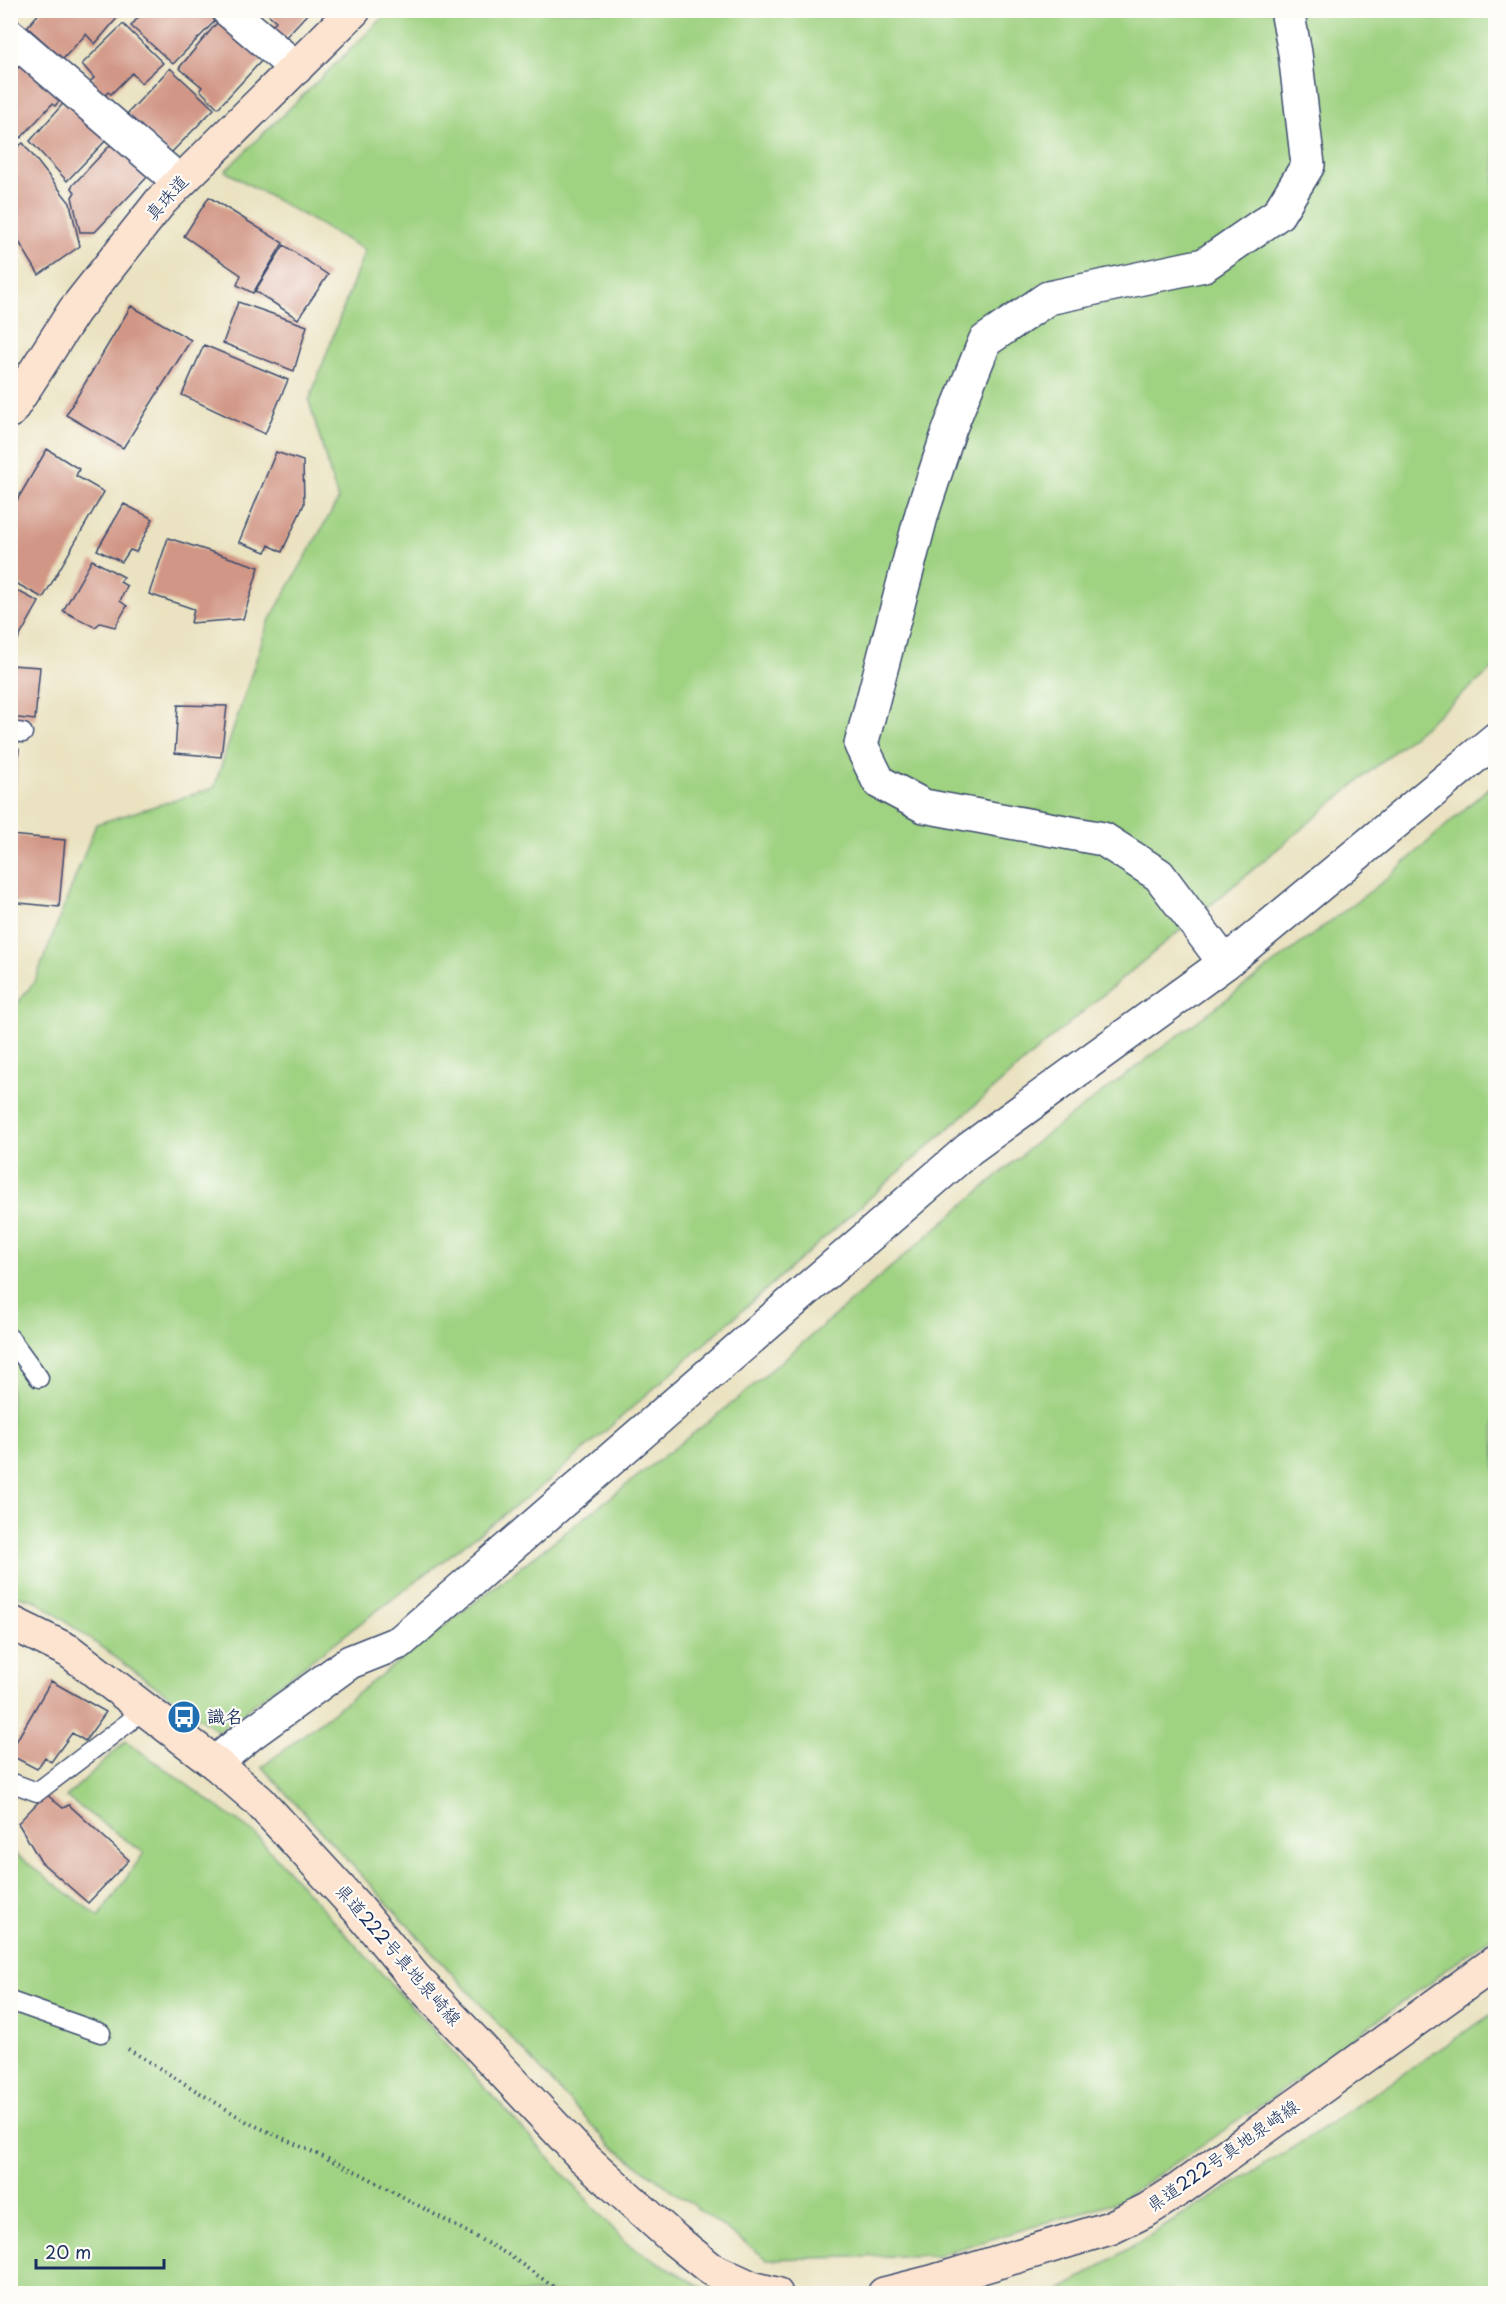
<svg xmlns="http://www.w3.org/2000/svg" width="1506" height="2304" font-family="'Playpen Sans','Klee One',sans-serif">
<rect width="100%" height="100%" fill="#fdfcf7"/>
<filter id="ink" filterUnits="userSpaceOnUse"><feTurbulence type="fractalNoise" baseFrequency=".0167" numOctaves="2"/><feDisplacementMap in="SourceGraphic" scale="12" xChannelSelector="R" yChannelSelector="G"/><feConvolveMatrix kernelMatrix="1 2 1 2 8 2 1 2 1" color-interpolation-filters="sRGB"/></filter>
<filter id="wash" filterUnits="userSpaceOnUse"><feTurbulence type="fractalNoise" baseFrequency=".008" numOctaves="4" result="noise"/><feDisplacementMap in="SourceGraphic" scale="24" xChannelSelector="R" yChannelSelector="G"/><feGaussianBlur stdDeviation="1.35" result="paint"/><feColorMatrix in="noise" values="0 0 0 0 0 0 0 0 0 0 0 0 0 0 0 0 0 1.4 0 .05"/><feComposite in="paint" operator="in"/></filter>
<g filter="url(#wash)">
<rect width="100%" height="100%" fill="#eae2c0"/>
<!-- green -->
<path fill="#9fd281" stroke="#5d8070" stroke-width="1.5" d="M390,11H1495V667L1049,1040L551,1479L218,1731L37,1601L11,1594L10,1013L35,981L96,824L214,788L268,623L338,500L309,401L365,250L225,171Z
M1495,782V1934L1270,2099L1119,2201L938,2255L767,2259L610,2145L262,1767L735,1401L1039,1140L1384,881Z
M126,1741L254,1833L627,2244L712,2293H11L10,1850L99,1917L144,1853L66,1797Z
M1495,2012V2293H1056L1297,2145Z"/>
<g id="blocks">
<!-- building -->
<path fill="#d19685" d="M42,10H124L95,44L86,34L63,59L27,27Z
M144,10H210L218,18L173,64L131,26Z
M263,10H311L284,39L271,27L276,21Z
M221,18L264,58L218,108L200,90L202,87L179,68Z
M123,24L163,63L141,83L132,73L111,94L108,92L102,99L89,83L94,78L82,64Z
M26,58L65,94L55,106L52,104L21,138L10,129V70L14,73Z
M170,68L214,109L170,154L127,114Z
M69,97L112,134L67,181L30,141Z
M116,139L152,172L95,232H80L72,197L75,192L71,187Z
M23,143L70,203L80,246L39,275L10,227V152Z
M209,197L283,243L253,293L237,285L241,275L184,236Z
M284,245L328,275L298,319L255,291Z
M238,302L307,326L294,371L223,343Z
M131,306L191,340L123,448L66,415Z
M204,345L288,380L265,434L182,395Z
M47,449L79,469L76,476L104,492L43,598L10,580V512Z
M276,452L303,461L304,504L282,552L269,545L266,552L239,542Z
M124,504L153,519L136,552L130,550L122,562L97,550Z
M168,538L259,567L243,619L191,623L194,609L149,594Z
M92,560L124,577L120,582L127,586L120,601L127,606L115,627L100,623L95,627L63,611Z
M10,587L39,602L12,650H10Z
M10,665L40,667L35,720L10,717Z
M178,705L227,706L221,757L175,753Z
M10,748L19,749L14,806H10Z
M10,835L65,840L59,907L10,902Z
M51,1681L106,1712L85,1741L72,1733L51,1762L45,1757L37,1769L10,1755V1752Z
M46,1794L63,1808L69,1805L129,1860L88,1903L41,1862L18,1823Z"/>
</g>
</g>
<g filter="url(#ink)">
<use href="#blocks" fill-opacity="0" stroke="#3a4a6d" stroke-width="1.5"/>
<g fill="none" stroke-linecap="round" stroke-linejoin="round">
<!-- lane casing -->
<g stroke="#3a4a6d" stroke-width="21">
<path id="lane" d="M10,731L23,733
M10,1338L39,1378
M10,1782L37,1792L129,1722L142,1707
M10,2001L101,2033"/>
</g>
<!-- street casing -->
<g stroke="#3a4a6d" stroke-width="36">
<path id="street" d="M228,10L296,68
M10,36L180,182
M1225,963L1159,875L1103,839L924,806L879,782L861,745L922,513L950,428L985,341L1048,298L1204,265L1278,214L1308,165L1295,53L1287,10
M215,1763L249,1735L350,1662L400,1642L969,1149L1225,963L1496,739"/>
</g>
<!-- secondary casing -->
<g stroke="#3a4a6d" stroke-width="36">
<path id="secondary" d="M10,411L74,311L161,201L354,10
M10,1622L69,1651L215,1763L259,1801L359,1910L413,1976L583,2157L675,2240L711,2269L752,2288L776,2294
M884,2294L932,2282L1110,2228L1147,2210L1181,2188L1496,1962"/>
</g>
<!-- path -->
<path stroke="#3a4a6d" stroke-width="4" stroke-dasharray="1.5 4.5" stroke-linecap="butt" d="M128,2049L249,2123L361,2174L507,2254L564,2294"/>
<!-- lane -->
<use href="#lane" stroke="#fff" stroke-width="18"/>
<!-- street -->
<use href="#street" stroke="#fff" stroke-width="33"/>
<!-- secondary -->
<use href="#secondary" stroke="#fde4d0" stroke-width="33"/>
</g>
</g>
<!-- icons -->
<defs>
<g id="bus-disc" transform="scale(1.725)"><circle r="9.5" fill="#1f6fb2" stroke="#fdfcf7"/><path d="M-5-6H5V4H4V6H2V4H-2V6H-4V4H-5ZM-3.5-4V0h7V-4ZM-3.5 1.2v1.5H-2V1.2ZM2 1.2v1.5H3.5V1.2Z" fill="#fff"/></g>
</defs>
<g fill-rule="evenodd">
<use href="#bus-disc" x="184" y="1717"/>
</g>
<g text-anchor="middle" stroke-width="4.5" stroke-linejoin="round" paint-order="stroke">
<!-- street labels -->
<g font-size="18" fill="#1b2f5e" stroke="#fdfcf7">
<text transform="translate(167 198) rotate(-48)" y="6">真珠道</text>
<text transform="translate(398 1955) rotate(49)" y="6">県道222号真地泉崎線</text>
<text transform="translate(1223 2156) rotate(-35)" y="6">県道222号真地泉崎線</text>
</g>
<!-- poi labels -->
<g font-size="18" font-weight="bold" fill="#1b2f5e" stroke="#fdfcf7" text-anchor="start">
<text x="207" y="1723">識名</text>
</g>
</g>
<!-- margin -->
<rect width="1506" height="2304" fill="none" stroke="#fdfcf7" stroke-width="36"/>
<!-- scale -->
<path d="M36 2259v9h128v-9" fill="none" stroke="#1b2f5e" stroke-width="3"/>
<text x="45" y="2259" font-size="18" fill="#1b2f5e" stroke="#fdfcf7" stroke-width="4.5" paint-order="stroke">20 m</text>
</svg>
